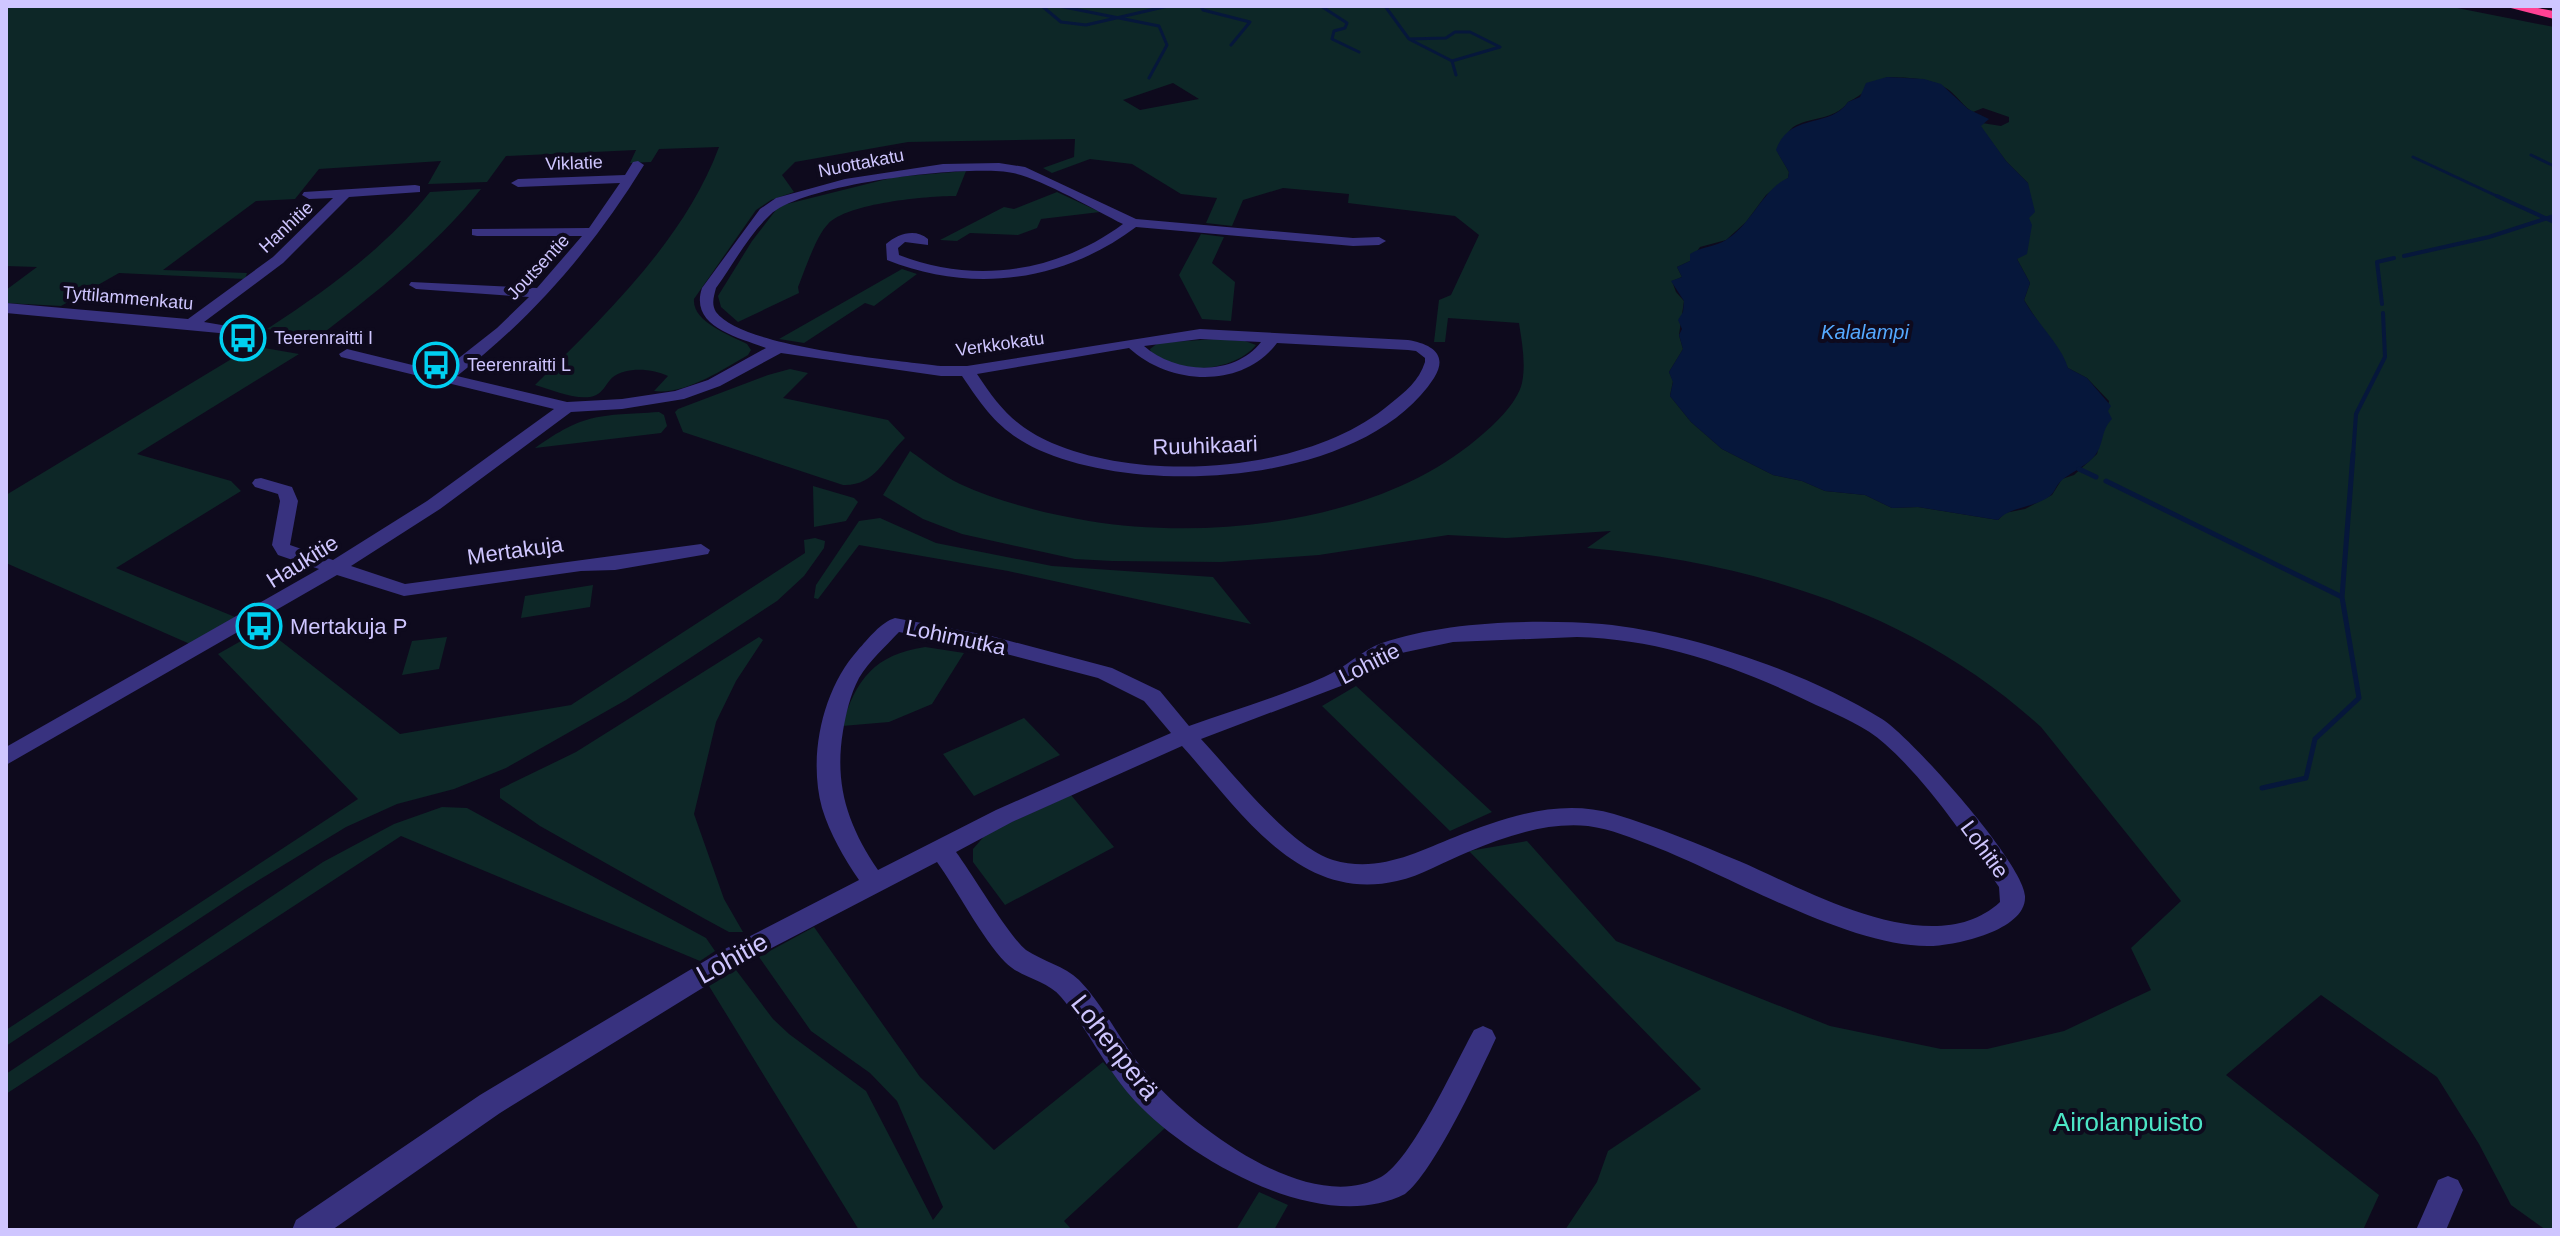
<svg xmlns="http://www.w3.org/2000/svg" width="2560" height="1236" font-family="Arial,sans-serif">
<rect width="100%" height="100%" fill="#0e0a1d"/>
<!-- green -->
<path fill="#0d2727" fill-rule="evenodd" d="M6,6H2447L2554,27V1230H2546L2511,1205L2479,1144L2437,1077L2321,995L2226,1075L2379,1195L2363,1230H1565L1597,1182L1608,1151L1701,1089L1469,851L1527,841L1616,941L1830,1026L1941,1049H1987L2064,1031L2151,990L2131,948L2181,901L2041,727C1917,613 1752,562 1587,548L1611,531L1506,538L1448,535L1319,555L1221,562L1112,561L1075,559L962,534L923,519L883,495L910,451C926,462 943,476 960,484C999,502 1047,514 1089,521C1212,541 1379,522 1477,439C1493,426 1517,404 1522,383C1526,363 1522,343 1519,323L1448,318L1445,342H1434L1439,300L1451,295L1479,235L1455,216L1348,203L1349,194L1283,188L1243,200L1232,226L1206,223L1217,198L1181,194L1132,164L1090,159L1052,173L1043,168L1074,157L1075,139L908,142L795,162L782,175L794,192L771,200L756,210L694,299C692,322 730,335 747,344L751,350L748,355C722,370 685,395 654,391L668,376C654,369 627,366 613,377C605,384 603,395 590,397C572,399 552,390 535,385C605,315 684,241 719,147L659,149L651,162L630,163L636,150L506,156L487,182L428,184L441,161L319,169L295,199L256,201L163,270L247,273L245,279L119,273L61,306L6,303V290L37,267L6,266ZM1887,77C1908,78 1931,77 1949,90C1958,97 1964,107 1973,112L1983,108L2009,117V122L2001,126L1982,123L1980,126L2006,161L2028,183L2029,218L2017,259L2030,283L2024,300L2068,368L2087,378L2109,401L2097,454L2074,475L2062,479L2052,495L2025,509L2005,513L1998,520L1918,507L1892,508L1865,495L1825,491L1802,481L1773,475L1722,449L1691,422L1670,396L1673,381L1669,372L1683,349L1679,335L1684,301L1676,292L1672,281L1682,277L1677,267L1690,261L1700,247L1726,240L1746,222L1766,195L1788,178L1789,172L1778,153C1782,146 1785,136 1790,130C1803,116 1835,122 1848,102C1863,95 1871,85 1887,77ZM1173,83L1199,99L1140,110L1123,100Z
M966,171L956,196C927,196 847,203 828,224C816,236 805,270 798,287L799,293L738,322L721,307L718,296L752,241L779,206L895,177Z
M481,189C434,248 376,292 317,338L267,329C327,290 385,248 430,192Z
M1057,192L1100,212L1041,219L1037,228L1018,235L970,233L957,241L940,240L1004,207L1014,209Z
M1201,234L1224,237L1212,263L1235,282L1231,321L1202,319L1179,275Z
M902,269L917,274L874,306L865,303L804,343L779,339Z
M1215,339L1245,341L1256,345C1240,365 1204,372 1179,366C1170,363 1160,357 1151,353L1150,349L1158,343Z
M253,346L299,354L137,454L231,481L241,491L116,568L235,617L190,644L6,563V495Z
M790,369L808,373L783,398L888,420L905,438C883,459 876,486 843,485L683,432L675,412L678,409L768,375Z
M659,412L664,415L667,426L661,433L535,448C586,412 599,416 659,412Z
M813,486L854,498L858,502L846,521L814,527Z
M880,518L936,543L1052,566L1213,577L1251,624L1008,571L859,545L818,599L814,598L816,585L859,521Z
M815,538L825,541L824,548L804,576L777,601L626,700L506,768L454,789L397,804L346,827L246,888L6,1046V1030L358,799L218,654L264,628L400,734L571,705L805,553L804,540Z
M593,585L590,607L521,618L525,596Z
M447,637L439,669L402,675L412,641Z
M759,637L763,640L736,681L716,722L694,814L724,899L743,932H729L705,919L540,826L500,798V789L576,752Z
M925,647L964,653L932,704L889,722L842,726C856,679 874,655 925,647Z
M1356,686L1492,812L1450,831L1322,706Z
M1024,718L1060,755L974,796L943,754Z
M1071,795L1114,847L1005,905L973,862V849L987,833Z
M442,807L467,808L706,938L715,951L700,961L401,836L6,1094V1074L323,862L394,824Z
M814,927L920,1077L994,1150L1103,1062L1165,1128L1064,1221L1072,1230H859L709,986L736,970L773,1019L789,1034L866,1091L933,1220L943,1207L897,1101L870,1073L811,1031L759,957Z
M1259,1192L1288,1205L1274,1230H1236Z"/>
<!-- water -->
<path fill="#06173b" d="M1887,77L1924,79L1941,84L1968,109L1989,119L1981,126L2006,161L2028,183L2035,212L2029,218L2032,225L2027,254L2017,259L2030,283L2024,300C2036,322 2062,346 2068,368L2087,378L2111,406L2108,411L2112,419C2101,430 2104,443 2096,454C2089,465 2068,474 2061,481C2056,485 2055,492 2050,496C2034,508 2011,506 1998,520L1918,507L1892,508L1865,495L1825,491L1802,481L1773,475L1722,449L1691,422L1670,396L1673,382L1669,372L1683,349L1679,335L1682,329L1678,320L1683,312L1684,301L1671,281L1682,277L1677,267L1690,261V254C1702,246 1715,247 1726,240C1752,224 1763,189 1788,178L1789,172L1776,150C1789,112 1830,129 1848,102L1860,97L1866,83Z"/>
<g fill="none" stroke-linecap="round" stroke-linejoin="round">
<!-- stream-far2 -->
<path stroke="#06173b" stroke-width="3" d="M1042,6L1061,22L1086,25L1168,6
M1059,6L1159,26L1167,45L1149,78
M1201,6L1203,10L1250,22L1231,45
M1321,6L1347,23L1345,28L1334,31L1332,39L1359,52
M1385,6L1409,39L1452,61L1456,75
M1409,39L1446,38L1455,32H1470L1500,47L1452,61
M2531,155L2554,166
M2413,157L2501,198"/>
<!-- stream-far1 -->
<path stroke="#06173b" stroke-width="4" d="M2497,196L2554,222
M2404,256L2489,237L2554,216
M2382,304L2377,262L2394,258
M2353,456L2356,414L2385,357L2383,313"/>
<!-- stream -->
<path stroke="#06173b" stroke-width="5" d="M2079,469L2096,477
M2106,481L2342,597L2359,698L2315,739L2306,778L2262,788
M2342,597L2353,454"/>
<!-- minor -->
<path fill="#38327f" fill-rule="evenodd" d="M638,161L644,165C594,246 534,317 457,376L567,402L622,399L675,391L708,380L766,348C738,337 689,327 702,288L760,209L776,198L845,179L943,164L999,163L1025,167L1136,219L1353,238L1379,237L1386,241L1379,245L1353,246L1136,227C1063,282 972,294 887,260L886,244C898,234 915,228 928,239V245L905,242L898,248L899,255C975,285 1058,272 1123,224C1095,210 1040,178 1013,173C968,164 802,184 770,215C749,234 733,265 716,288C714,296 711,304 716,312C743,348 895,360 941,366H967L1200,329L1408,340C1431,344 1449,354 1434,378C1365,484 1146,498 1039,450C1000,432 985,410 962,376H941L781,353L720,386L684,399L622,409L571,412L440,509L351,566L405,584L701,544L710,550L708,554L615,570L581,571L404,596L337,575L6,765V747L319,569L278,555L272,545L280,501L278,494L255,487L252,483L255,479L261,478L292,487L298,501L290,545L333,560L427,501L554,409L341,357L339,354L347,349L441,372L497,328L529,297L416,289L409,285L411,282L537,288L582,236H477L472,235V229L589,228L620,183L518,187L511,183L518,179L625,175L633,162ZM1200,339L1261,342C1234,377 1176,374 1144,346ZM1277,343L1408,350L1416,351L1425,358V362C1419,381 1405,392 1390,404C1310,472 1148,484 1052,443C1015,427 998,406 977,374L1129,348C1169,385 1242,390 1277,343Z
M415,185L420,186V192L349,197L283,263L204,322L251,330V336L6,313V303L188,319L273,257L333,198L309,199L302,195L304,192Z
M895,618L991,636L1112,668L1160,691L1189,726C1234,710 1281,696 1324,677C1345,668 1362,650 1382,643C1445,621 1536,619 1602,624C1689,632 1808,673 1882,719C1912,738 2024,864 2025,896C2027,930 1957,945 1931,946C1850,948 1731,876 1653,846C1632,838 1611,829 1588,826C1547,822 1506,836 1468,852C1445,861 1421,876 1397,881C1298,904 1239,809 1182,746L1012,822L956,852C971,872 1010,938 1026,950C1042,961 1065,966 1079,980C1108,1010 1125,1052 1154,1082C1200,1132 1311,1215 1381,1177C1412,1160 1455,1064 1474,1030L1483,1026L1492,1030L1496,1038C1480,1073 1433,1173 1405,1194C1323,1236 1191,1161 1135,1101C1106,1070 1088,1029 1061,997C1047,980 1020,978 1005,962C982,938 957,890 937,862L743,963L500,1113L332,1230H292L296,1220L480,1095L725,949L859,880C844,858 830,834 822,808C808,757 822,690 858,650C868,639 881,622 895,618ZM899,632L991,650L1098,678L1144,701L1171,733L996,810L878,870C848,826 834,785 843,731C846,714 850,695 859,678C869,661 885,647 899,632ZM1577,637C1662,639 1741,668 1816,705C1840,716 1865,726 1885,744C1931,785 1964,837 1999,887L2000,902C1933,964 1807,890 1739,861C1698,844 1657,827 1614,814C1560,798 1505,817 1455,837C1415,853 1378,873 1333,860C1291,848 1232,772 1201,739L1341,686L1392,655L1453,642Z
M2448,1176L2458,1180L2463,1190L2446,1230H2416L2438,1180Z"/>
<!-- highway -->
<path fill="#ff4194" fill-rule="evenodd" d="M2503,6H2527L2554,11V19Z"/>
</g>
<!-- icons -->
<defs>
<g id="bus-ring" transform="scale(2.3)"><circle r="9.5" fill="#0e0a1d" stroke="#00cff1" stroke-width="1.5"/><path d="M-5-6H5V4H4V6H2V4H-2V6H-4V4H-5ZM-3.5-4V0h7V-4ZM-3.5 1.2v1.5H-2V1.2ZM2 1.2v1.5H3.5V1.2Z" fill="#00cff1"/></g>
</defs>
<g fill-rule="evenodd">
<use href="#bus-ring" x="243" y="338"/>
<use href="#bus-ring" x="436" y="365"/>
<use href="#bus-ring" x="259" y="626"/>
</g>
<g text-anchor="middle" stroke-width="8" stroke-linejoin="round" paint-order="stroke">
<!-- far-street labels -->
<g font-size="18" fill="#cfc6ff" stroke="#0e0a1d">
<text transform="translate(574 163) rotate(-2)" y="6">Viklatie</text>
<text transform="translate(861 163) rotate(-11)" y="6">Nuottakatu</text>
<text transform="translate(286 227) rotate(-43)" y="6">Hanhitie</text>
<text transform="translate(538 267) rotate(-47)" y="6">Joutsentie</text>
<text transform="translate(128 298) rotate(5)" y="6">Tyttilammenkatu</text>
<text transform="translate(1000 344) rotate(-8)" y="6">Verkkokatu</text>
</g>
<!-- far-poi labels -->
<g font-size="18" fill="#cfc6ff" stroke="#0e0a1d" text-anchor="start">
<text x="274" y="344">Teerenraitti I</text>
<text x="467" y="371">Teerenraitti L</text>
</g>
<!-- far-water labels -->
<g font-size="20" font-style="italic" fill="#54a9ff" stroke="#0e0a1d">
<text x="1865" y="339">Kalalampi</text>
</g>
<!-- street labels -->
<g font-size="22" fill="#cfc6ff" stroke="#0e0a1d">
<text transform="translate(1205 445) rotate(-2)" y="8">Ruuhikaari</text>
<text transform="translate(515 550) rotate(-8)" y="8">Mertakuja</text>
<text transform="translate(302 561) rotate(-32)" y="8">Haukitie</text>
<text transform="translate(956 637) rotate(12)" y="8">Lohimutka</text>
<text transform="translate(1369 663) rotate(-27)" y="8">Lohitie</text>
<text transform="translate(1985 849) rotate(54)" y="8">Lohitie</text>
</g>
<!-- poi labels -->
<g font-size="22" fill="#cfc6ff" stroke="#0e0a1d" text-anchor="start">
<text x="290" y="634">Mertakuja P</text>
</g>
<!-- near-street labels -->
<g font-size="26" fill="#cfc6ff" stroke="#0e0a1d">
<text transform="translate(732 958) rotate(-29)" y="9">Lohitie</text>
<text transform="translate(1115 1047) rotate(52)" y="9">Lohenperä</text>
</g>
<!-- near-park labels -->
<g font-size="26" fill="#4ce5c5" stroke="#0e0a1d">
<text x="2128" y="1131">Airolanpuisto</text>
</g>
</g>
<!-- border -->
<rect width="2560" height="1236" fill="none" stroke="#cfc6ff" stroke-width="16"/>
</svg>
